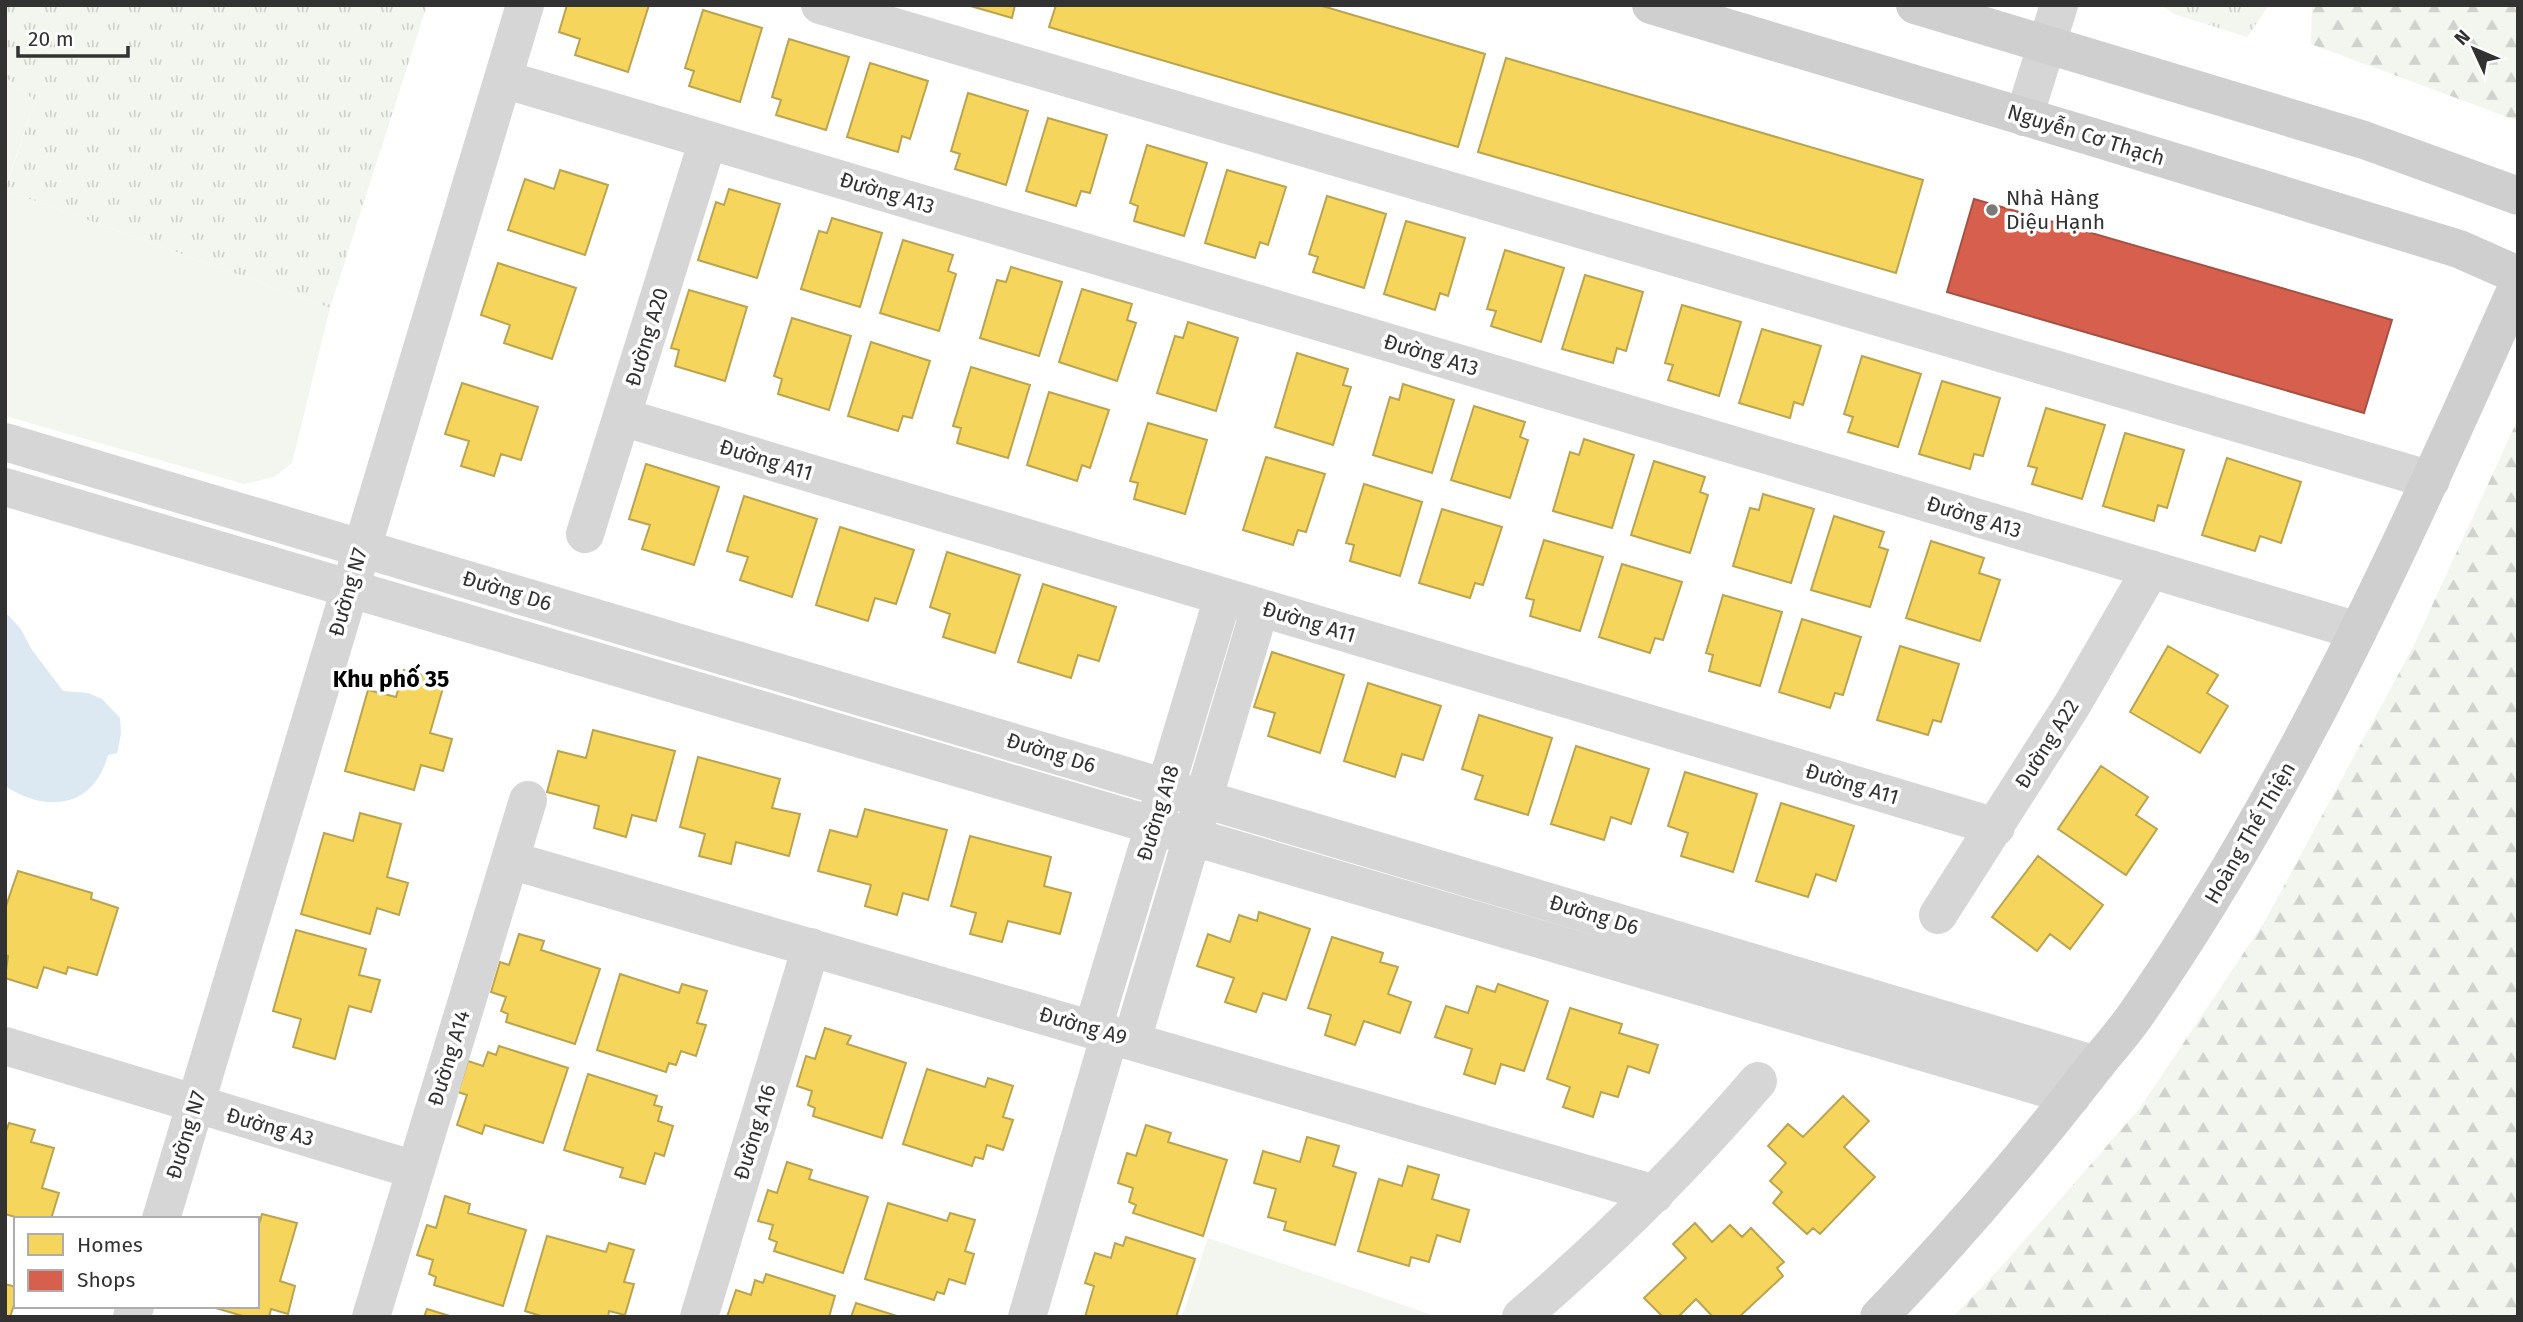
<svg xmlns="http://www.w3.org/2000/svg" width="2523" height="1322" font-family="'Fira Sans',sans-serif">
<defs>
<pattern id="grass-tufts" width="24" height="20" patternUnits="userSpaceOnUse" patternTransform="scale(1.75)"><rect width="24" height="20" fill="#f2f6ee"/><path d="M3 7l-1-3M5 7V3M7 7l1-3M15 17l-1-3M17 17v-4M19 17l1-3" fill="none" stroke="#d0d3cd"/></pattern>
<pattern id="forest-firs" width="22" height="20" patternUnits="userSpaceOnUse" patternTransform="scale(1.75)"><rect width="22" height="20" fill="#f2f6ee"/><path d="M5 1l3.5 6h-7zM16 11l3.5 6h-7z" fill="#d0d3cd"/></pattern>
</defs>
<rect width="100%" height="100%" fill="#fff"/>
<!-- grass -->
<path fill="url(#grass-tufts)" d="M5,5H427L330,308L5,190L35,101L5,77Z
M2161,5H2269L2247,37L2174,14Z"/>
<!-- forest -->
<path fill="url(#forest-firs)" d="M2312,5H2518V121L2311,44Z
M2518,419V1317H1953L2002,1266L2140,1108L2265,921L2413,647Z"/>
<!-- green -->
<path fill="#f2f6ee" d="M5,77L35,101L5,188Z
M5,190L330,308L292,463L274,477L244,484L5,416Z
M1208,1238L1438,1317H1182Z"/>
<!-- water -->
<path fill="#dce8f2" d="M5,612L20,628L32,650L63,691L88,693L102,699L120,718L121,734L117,753L108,755C94,807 48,814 5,786Z"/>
<!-- homes -->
<path fill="#f6d55c" stroke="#bba44f" stroke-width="2" d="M567,5H649L628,72L575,55L580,39L559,32Z
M967,5H1015L1012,18Z
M1056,5H1319L1485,54L1458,147L1049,27Z
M703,10L762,28L740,102L689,86L694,71L685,68Z
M789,39L849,57L826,130L776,115L781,100L772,97Z
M1506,58L1923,180L1896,273L1478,152Z
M870,63L928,81L910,139L902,136L898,152L847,137Z
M968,93L1028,111L1006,185L955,169L960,154L951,151Z
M1048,118L1107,135L1090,193L1081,191L1076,206L1026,191Z
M1147,145L1207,163L1184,236L1134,221L1138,206L1130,203Z
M560,170L608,185L585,255L508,230L525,179L554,189Z
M1227,170L1286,187L1268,245L1260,242L1255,258L1205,243Z
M729,189L780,204L757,278L698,260L716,202L724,205Z
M1327,196L1386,214L1364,288L1313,272L1318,257L1309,254Z
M832,218L882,233L860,307L801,289L819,231L827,233Z
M1406,221L1465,238L1448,296L1440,293L1435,310L1384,294Z
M903,240L953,255L948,271L956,274L939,331L880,313Z
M1505,250L1564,268L1541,342L1491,326L1496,311L1487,309Z
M498,263L576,288L552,359L504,343L510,325L481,315Z
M1011,267L1062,282L1039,356L980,338L997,280L1006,282Z
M1585,275L1643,292L1626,351L1617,348L1613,363L1562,349Z
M1082,289L1132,304L1127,320L1136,323L1117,381L1059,362Z
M689,290L747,307L725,381L675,366L679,350L671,348Z
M1682,305L1741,322L1719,396L1668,380L1673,365L1665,363Z
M792,318L851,336L829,410L778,394L782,379L774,376Z
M1188,322L1238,338L1216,411L1157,393L1175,336L1183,338Z
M1762,329L1821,346L1803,405L1794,402L1790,418L1739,403Z
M871,342L930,361L912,418L903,416L898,431L848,416Z
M1297,353L1348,369L1343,385L1351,387L1333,445L1275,427Z
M1862,356L1921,374L1898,447L1848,432L1853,417L1844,414Z
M971,367L1030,385L1008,458L957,443L961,428L953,426Z
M1942,381L2000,398L1983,456L1974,454L1970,469L1919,454Z
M462,383L538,407L521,460L501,454L494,476L461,466L469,441L445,434Z
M1403,384L1454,400L1432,473L1373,455L1390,397L1399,400Z
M1049,392L1109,410L1090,468L1082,465L1077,481L1027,465Z
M1474,406L1525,422L1520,437L1528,440L1510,498L1451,480Z
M2046,408L2105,425L2082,499L2032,484L2037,468L2028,466Z
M1148,423L1207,440L1185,514L1134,499L1138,483L1130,481Z
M2125,433L2184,450L2167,508L2158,505L2154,521L2103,506Z
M1584,439L1634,455L1612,528L1553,511L1570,452L1579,455Z
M1266,457L1325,474L1306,532L1298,530L1293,545L1243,530Z
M2227,458L2301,482L2281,543L2260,536L2255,551L2202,535Z
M1654,461L1705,477L1700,492L1708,495L1690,553L1631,535Z
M646,464L719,487L694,565L642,549L650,525L629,519Z
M1364,484L1422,502L1400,576L1350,561L1354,545L1346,543Z
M1763,494L1814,509L1791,583L1733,566L1750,508L1759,510Z
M744,496L817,519L792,597L740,580L748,557L727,551Z
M1442,509L1502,527L1483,585L1475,583L1470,598L1419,583Z
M1834,516L1884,532L1879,547L1888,550L1870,607L1811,590Z
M840,527L914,550L896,604L875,598L868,621L816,605Z
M1544,540L1603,557L1580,631L1530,616L1534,600L1526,598Z
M1931,541L1984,558L1979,573L2000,580L1980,641L1906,618Z
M947,552L1020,575L995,653L943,637L950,614L930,607Z
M1622,564L1682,582L1663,640L1655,638L1650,653L1599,637Z
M1043,584L1116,607L1099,661L1078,655L1071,678L1018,662Z
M1723,595L1782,612L1760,686L1709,671L1713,655L1706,653Z
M1802,619L1861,637L1843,695L1835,693L1830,708L1779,692Z
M1900,646L1959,664L1941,722L1933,720L1928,735L1877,720Z
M2168,646L2218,675L2207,693L2228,706L2200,753L2130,712Z
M1272,652L1344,675L1320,753L1268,736L1275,713L1254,707Z
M404,670L445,681L430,733L452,739L443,771L421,765L414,790L345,771L368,690L396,697Z
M1368,683L1441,706L1423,760L1402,754L1395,777L1344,761Z
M1479,715L1552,738L1528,815L1475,799L1483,776L1462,769Z
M593,730L675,751L656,821L632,815L626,837L594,828L599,806L547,792L558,751L586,758Z
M1576,746L1649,769L1631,824L1611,817L1604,840L1551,824Z
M698,757L780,779L772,808L800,814L789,856L736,842L731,864L699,856L705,834L680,827Z
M2101,766L2148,797L2136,815L2157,829L2126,875L2058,829Z
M1685,772L1757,794L1733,872L1681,856L1688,833L1668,826Z
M1781,803L1854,826L1836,881L1816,874L1808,897L1756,881Z
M865,809L947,830L928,900L903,893L897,915L865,906L871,885L818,871L830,830L857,837Z
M360,813L401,824L387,877L408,883L399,915L377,908L370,934L301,914L324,833L353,841Z
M970,836L1051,857L1044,886L1071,893L1060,934L1008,921L1002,942L970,934L976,913L951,906Z
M2038,856L2103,905L2070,949L2050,934L2037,951L1992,917Z
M18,871L92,893L91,899L118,908L97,975L68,967L66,974L44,967L37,988L5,978L8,956L5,955V909Z
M1259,912L1310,929L1286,1000L1263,993L1256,1012L1225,1002L1234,978L1197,966L1208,934L1230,942L1239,915L1257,921Z
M296,930L366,949L359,975L380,980L371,1012L349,1006L335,1059L293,1047L301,1019L273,1011Z
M519,934L544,941L541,950L600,969L575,1044L506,1022L508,1014L501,1011L506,997L491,992L500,962L509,965Z
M1332,937L1383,953L1380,962L1398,967L1388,994L1411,1002L1400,1033L1364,1021L1355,1045L1325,1035L1331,1015L1308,1008Z
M620,974L679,993L682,984L707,991L697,1023L706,1025L696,1056L681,1051L676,1065L669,1063L666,1072L597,1050Z
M1498,984L1548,1001L1524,1071L1501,1064L1495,1084L1464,1074L1472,1049L1435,1037L1446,1006L1468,1013L1477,986L1495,992Z
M1570,1008L1622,1024L1619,1033L1658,1045L1649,1073L1628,1066L1618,1097L1601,1092L1593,1117L1563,1107L1570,1087L1547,1079Z
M825,1028L851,1036L847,1044L906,1063L882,1138L813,1116L815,1108L808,1105L812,1091L797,1086L806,1056L815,1059Z
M499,1046L568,1068L543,1143L485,1125L482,1134L457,1125L467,1095L458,1092L468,1061L483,1066L488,1052L496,1055Z
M927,1069L985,1087L988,1078L1013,1086L1003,1117L1013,1120L1003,1150L987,1145L983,1159L975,1157L972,1166L903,1144Z
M588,1074L657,1096L654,1105L662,1107L658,1121L673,1126L664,1156L655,1153L645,1184L620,1177L623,1168L564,1150Z
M1843,1096L1869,1121L1844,1147L1875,1177L1820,1234L1813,1228L1807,1234L1773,1203L1782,1192L1770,1181L1786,1163L1768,1146L1788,1124L1803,1137Z
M9,1123L35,1130L31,1142L54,1148L42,1188L59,1193L51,1219H22L5,1214V1134Z
M1146,1125L1171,1133L1168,1142L1227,1160L1203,1236L1133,1213L1136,1205L1129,1202L1133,1188L1118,1183L1127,1153L1136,1156Z
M1307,1137L1339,1146L1333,1166L1356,1173L1335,1245L1284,1230L1286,1222L1268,1217L1276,1189L1254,1183L1263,1151L1300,1162Z
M787,1162L812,1170L809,1179L868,1197L843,1273L774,1251L777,1242L769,1239L773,1225L758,1221L768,1190L777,1193Z
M1408,1166L1439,1175L1432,1199L1469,1210L1460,1242L1437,1235L1429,1262L1411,1257L1409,1266L1358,1251L1379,1179L1402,1186Z
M445,1196L470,1204L468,1213L526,1230L503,1306L434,1285L436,1277L429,1274L433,1260L417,1255L427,1225L436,1228Z
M888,1203L947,1221L950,1213L975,1220L965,1251L974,1254L965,1284L949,1279L944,1294L937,1292L934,1300L865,1279Z
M262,1214L297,1223L280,1281L295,1286L288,1314L271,1309L269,1317H246L209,1306H257V1231Z
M1695,1223L1712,1242L1730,1225L1742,1237L1751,1228L1784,1262L1777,1268L1783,1276L1739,1317H1713L1696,1299L1678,1317H1663L1644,1298L1686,1258L1673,1244Z
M547,1236L606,1252L609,1243L634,1250L624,1282L634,1284L625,1315L609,1311L608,1317H544L525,1311Z
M1126,1237L1195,1259L1176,1317H1085L1094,1286L1085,1283L1095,1253L1111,1258L1115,1243L1123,1246Z
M766,1274L835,1296L829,1317H727L736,1290L751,1295L755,1280L763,1283Z
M5,1284L16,1287V1299L10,1317H5Z
M856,1303L900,1317H851Z
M427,1309L453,1317H424Z"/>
<!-- shops -->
<path fill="#d6604d" stroke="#a55245" stroke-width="2" d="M1974,199L2392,320L2364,413L1947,292Z"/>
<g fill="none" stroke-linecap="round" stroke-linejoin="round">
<!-- street -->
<path stroke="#d6d6d6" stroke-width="38" d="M820,5L2431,480
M503,79L2358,631
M2024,117L2059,5
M622,417L1996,827
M5,442L2096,1065
M5,487L2072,1096
M585,534L708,140
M510,860L1655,1194
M1938,915L2072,705L2151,569
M1093,1028L1223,597
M1132,1040L1260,608
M5,1046L415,1170
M161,1219L525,5
M132,1317L135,1306
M371,1317L528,800
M699,1317L811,947
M1027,1317L1110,1034
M1521,1317C1606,1244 1685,1166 1758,1081"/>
<!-- secondary -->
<path stroke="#cfcfcf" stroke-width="38" d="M1651,5L2096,138L2459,249L2518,275
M1915,5L2364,140L2518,196
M1879,1317C1953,1240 2022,1160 2088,1075C2104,1054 2122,1035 2137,1013C2294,787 2406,536 2518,285"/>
</g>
<!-- markers -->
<circle fill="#7a7a7a" stroke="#fff" stroke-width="2.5" cx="1992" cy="210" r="7"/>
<g text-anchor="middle" stroke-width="7" stroke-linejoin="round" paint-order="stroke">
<!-- street labels -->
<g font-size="21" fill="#323232" stroke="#fff">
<text transform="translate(2086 135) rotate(17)" y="7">Nguyễn Cơ Thạch</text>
<text transform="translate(887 193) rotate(17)" y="7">Đường A13</text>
<text transform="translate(647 337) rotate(-73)" y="7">Đường A20</text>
<text transform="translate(1431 355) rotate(17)" y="7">Đường A13</text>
<text transform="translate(766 460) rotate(17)" y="7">Đường A11</text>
<text transform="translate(1974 517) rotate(17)" y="7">Đường A13</text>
<text transform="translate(507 591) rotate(17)" y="7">Đường D6</text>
<text transform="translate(348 592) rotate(-74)" y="7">Đường N7</text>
<text transform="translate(1309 622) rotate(17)" y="7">Đường A11</text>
<text transform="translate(2047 744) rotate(-58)" y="7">Đường A22</text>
<text transform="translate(1051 753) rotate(17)" y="7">Đường D6</text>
<text transform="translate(1852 784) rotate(17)" y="7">Đường A11</text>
<text transform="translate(1158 813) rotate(-73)" y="7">Đường A18</text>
<text transform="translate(2250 833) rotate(-60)" y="7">Hoàng Thế Thiện</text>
<text transform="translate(1594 915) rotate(17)" y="7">Đường D6</text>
<text transform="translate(1083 1026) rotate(16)" y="7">Đường A9</text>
<text transform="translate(449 1058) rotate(-73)" y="7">Đường A14</text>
<text transform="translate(270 1127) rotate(16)" y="7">Đường A3</text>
<text transform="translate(755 1132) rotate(-73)" y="7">Đường A16</text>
<text transform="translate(186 1135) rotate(-73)" y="7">Đường N7</text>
</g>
<!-- poi labels -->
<g font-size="21" fill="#323232" stroke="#fff" text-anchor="start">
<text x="2006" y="205">Nhà Hàng<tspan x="2006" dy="24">Diệu Hạnh</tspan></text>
</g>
<!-- neighbourhood labels -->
<g font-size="23" font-weight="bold" fill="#000" stroke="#fff">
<text x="391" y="687">Khu phố 35</text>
</g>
</g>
<!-- border -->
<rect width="2523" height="1322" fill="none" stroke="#323232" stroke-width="14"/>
<!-- legend -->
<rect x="14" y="1217" width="245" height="91" fill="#ffffff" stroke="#adadad" stroke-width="2"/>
<rect x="28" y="1234" width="35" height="21" fill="#f6d55c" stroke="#adadad" stroke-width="2"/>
<text x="77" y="1252" font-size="21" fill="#323232">Homes</text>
<rect x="28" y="1270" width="35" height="21" fill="#d6604d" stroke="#adadad" stroke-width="2"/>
<text x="77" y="1287" font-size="21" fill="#323232">Shops</text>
<!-- north arrow -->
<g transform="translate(2474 49) rotate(314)" stroke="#ffffff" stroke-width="5" paint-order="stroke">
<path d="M0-5L12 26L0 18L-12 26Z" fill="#323232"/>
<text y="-10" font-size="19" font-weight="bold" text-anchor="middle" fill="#323232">N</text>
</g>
<!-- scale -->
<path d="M18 46v10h110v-10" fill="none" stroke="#323232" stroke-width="3.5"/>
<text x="28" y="46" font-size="21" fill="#323232" stroke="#ffffff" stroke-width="5" paint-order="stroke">20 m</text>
</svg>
